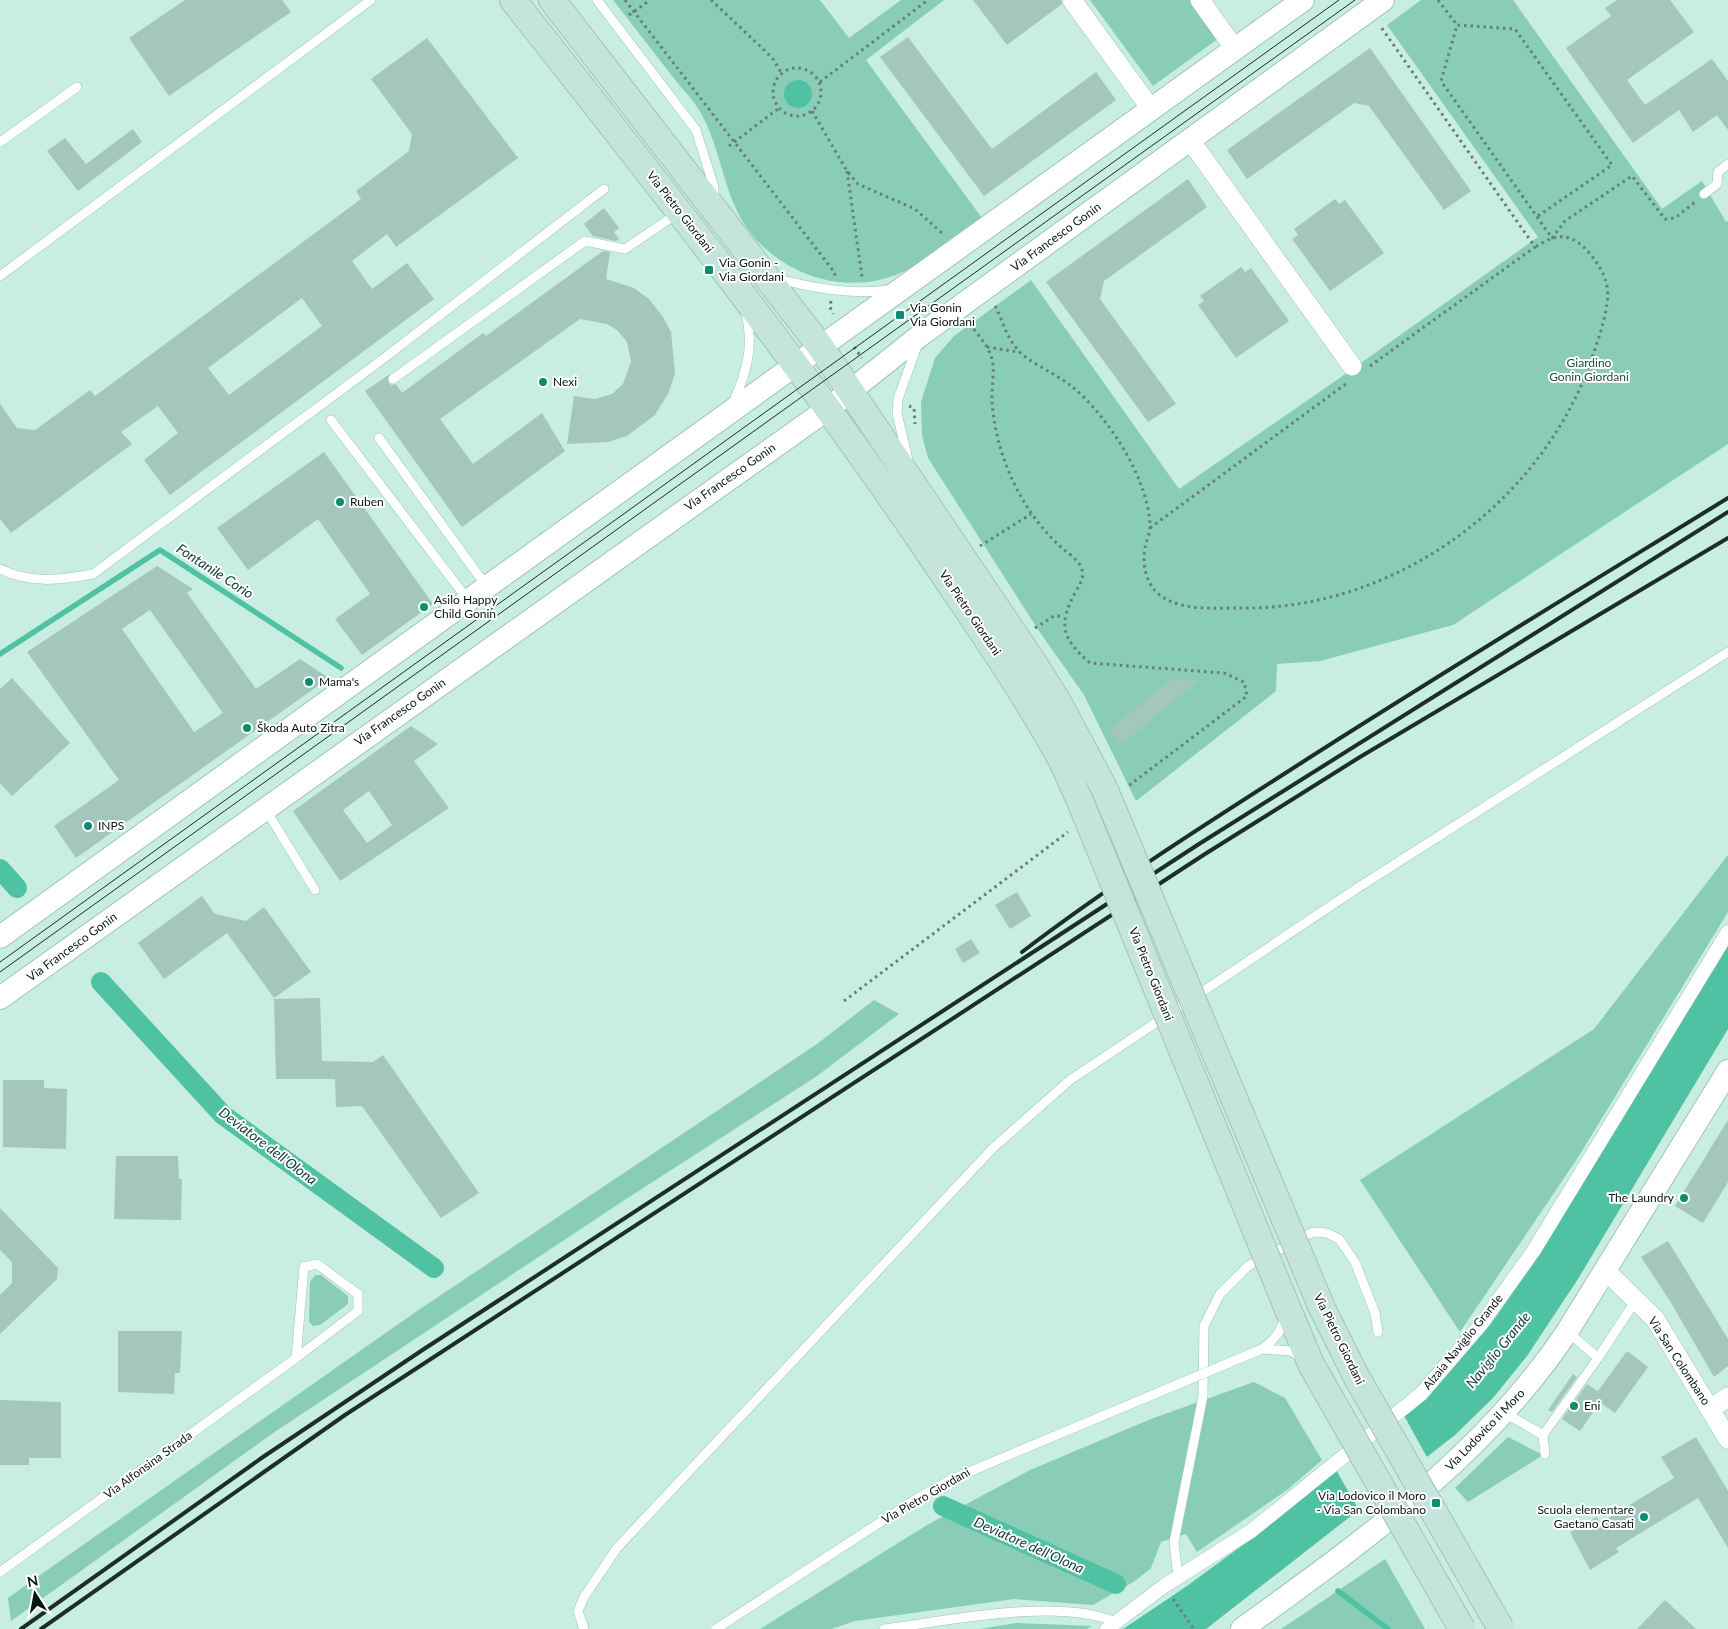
<svg xmlns="http://www.w3.org/2000/svg" width="1728" height="1629" font-family="Lato,sans-serif">
<rect width="100%" height="100%" fill="#c8ede1"/>
<!-- green -->
<path fill="#89cdb7" d="M613,0H820L849,38L901,0H944L866,60L982,218C954,238 926,264 893,276C835,297 766,268 738,213C723,183 719,148 703,117C697,104 685,92 676,81C655,54 634,27 613,0Z
M1090,0H1192L1219,38L1153,86Z
M1421,0H1513L1662,209L1702,181L1726,222L1728,221V444L1453,625L1320,661L1277,664L1276,691L1136,801L1084,695L1039,631L928,458L922,435L921,402L935,358L954,336L1031,280L1179,489L1344,375L1538,237L1387,25Z
M1728,855V912L1577,1159L1460,1332L1360,1180L1594,1029Z
M874,1000L899,1014L817,1076L623,1201L276,1431L11,1621L8,1598L43,1573L417,1311L817,1044Z
M315,1275H321L348,1296V1304L320,1325L313,1326L309,1322L310,1282Z
M1254,1382L1285,1398L1322,1460L1287,1490L1197,1552L1186,1534L1161,1542L1151,1568L1135,1581L1093,1605L1014,1599L855,1621L832,1629H760L927,1525L1030,1470L1151,1419Z
M1508,1437L1543,1455L1468,1502L1455,1488Z
M1385,1559L1425,1629H1281Z
M1016,1623L1092,1626L1087,1629H980Z"/>
<!-- water -->
<path fill="#4fc2a3" d="M784 94a14 14 0 1 1 28 0a14 14 0 1 1-28 0Z
M1728,944V1029L1578,1279L1527,1356L1493,1398L1455,1435L1206,1629H1123L1187,1586L1266,1528L1432,1391L1490,1325L1540,1254Z"/>
<!-- pier -->
<path fill="#c8ede1" d="M1402,1412L1428,1459L1360,1512L1335,1468Z"/>
<g fill="none" stroke-linecap="round" stroke-linejoin="round">
<!-- stream -->
<path stroke="#4fc2a3" stroke-width="5.5" d="M0,654L160,550L341,668
M1338,1591L1388,1629"/>
<!-- canal -->
<path stroke="#4fc2a3" stroke-width="20" d="M0,869L17,888
M101,982L223,1115L434,1268
M943,1506L1116,1584"/>
</g>
<!-- building -->
<path fill="#a4c7bb" fill-rule="evenodd" d="M185,0H282L291,12L169,96L129,38Z
M973,0H1061L1062,4L1007,45Z
M1617,0H1670L1694,32L1627,80L1645,105L1712,59L1728,81V130L1717,115L1693,132L1679,110L1633,143L1566,48L1611,16L1605,8Z
M908,37L992,149L1096,72L1116,100L984,196L880,57Z
M427,38L518,158L396,247L387,234L352,261L372,289L407,263L434,299L170,495L144,460L178,433L158,406L121,432L132,444L11,533L0,519V404L17,428L35,430L90,390L95,396L361,199L356,191L409,151L412,134L371,79ZM302,298L322,326L229,395L208,368Z
M1370,48L1471,191L1444,210L1369,106L1354,103L1247,179L1227,150Z
M133,129L142,142L78,191L47,151L65,138L86,164Z
M1188,179L1207,207L1104,281L1100,299L1176,404L1148,422L1046,282Z
M1335,199L1339,204L1345,200L1384,253L1330,291L1292,239L1298,235L1294,229Z
M604,208L619,228L614,232L619,239L616,241L593,236L584,224Z
M603,251L610,252L606,279L634,288L649,299L663,317L671,332L675,373L669,392L655,415L627,436L608,442L567,444L574,396L595,399L612,394L623,384L631,362L627,342L617,330L607,324L580,319L440,419L473,464L542,413L565,451L462,527L365,391L390,374L388,382L391,385L396,384L402,393L483,333L486,336Z
M1241,267L1245,272L1251,268L1289,321L1236,358L1198,305L1204,301L1200,296Z
M324,452L433,604L362,655L335,619L370,594L318,519L248,570L217,528Z
M157,566L193,589L187,593L256,689L300,659L329,678L76,858L54,826L119,780L27,652ZM150,610L223,713L194,732L122,629Z
M12,678L70,743L12,796L0,783V689Z
M1171,680H1199L1122,744L1110,729Z
M411,726L438,744L414,761L449,808L340,881L293,811ZM369,791L392,825L367,843L343,810Z
M1017,892L1031,916L1010,929L995,905Z
M202,896L215,914L246,921L264,907L311,972L274,998L227,933L164,979L138,943Z
M971,939L980,953L963,963L955,949Z
M320,998L322,1061L373,1062L383,1055L479,1193L441,1218L362,1106L336,1107L335,1079H276L274,999Z
M3,1080H44V1088L67,1089L66,1149L3,1147Z
M1728,1120V1182L1703,1223L1675,1206Z
M116,1156H178L179,1179H182L181,1220L114,1219Z
M0,1208L58,1268L57,1279L0,1334V1295L12,1283V1262L0,1250Z
M1668,1241L1728,1339V1366L1714,1377L1670,1301L1641,1257Z
M118,1331H182L180,1373H175L174,1394L118,1392Z
M1627,1351L1648,1367L1615,1413L1600,1402L1580,1431L1562,1419L1587,1384L1598,1391Z
M1573,1374L1577,1377L1552,1412L1548,1410Z
M0,1400L61,1402V1458H29V1465H0Z
M1696,1437L1728,1491V1548L1698,1498L1616,1548L1619,1552L1590,1570L1570,1532L1597,1517L1600,1523L1674,1478L1661,1457Z
M1665,1600L1696,1629H1637Z"/>
<g fill="none" stroke-linecap="round" stroke-linejoin="round">
<!-- service casing -->
<g stroke="#a0c4b8" stroke-width="10">
<path id="service" d="M597,0L696,130L714,187V199
M0,142L77,87
M1704,194L1717,184L1718,172L1728,164
M0,276L371,0
M774,278C813,288 849,295 889,290
M393,379L585,241L625,249L678,213
M734,401C747,371 754,345 746,313
M331,420L468,600
M379,438L487,587
M908,460L897,413L898,399L917,346
M0,569C30,584 61,580 93,574L379,362L604,189
M266,810L315,890
M1568,1332L1598,1358
M1262,1349L1291,1351L1300,1357
M1262,1349C1273,1340 1281,1333 1284,1319
M1505,1413L1543,1435L1598,1358L1636,1300
M1543,1435L1545,1454
M0,1572L296,1358L358,1311V1294L317,1264L304,1267L296,1358
M1178,1578L1174,1542L1203,1396L1204,1326L1220,1294L1248,1266L1313,1232L1327,1233L1339,1239L1355,1262L1375,1313L1378,1332
M584,1629L578,1611L584,1597L617,1548L993,1148L1070,1080L1359,887L1728,652
M884,1629C948,1621 1057,1597 1116,1622"/>
</g>
<!-- pedestrian casing -->
<g stroke="#a0c4b8" stroke-width="15">
<path id="pedestrian" d="M1107,1629L1164,1586L1251,1531L1421,1394L1482,1323L1534,1250L1728,932"/>
</g>
<!-- minor casing -->
<g stroke="#a0c4b8" stroke-width="20">
<path id="minor" d="M1072,0L1151,109
M1200,0L1235,49
M1190,140L1352,366
M1606,1271L1655,1319L1728,1439
M1710,1409L1728,1397"/>
</g>
<!-- tertiary casing -->
<g stroke="#a0c4b8" stroke-width="24">
<path id="tertiary" d="M0,937L1303,0
M0,998L829,408L922,334L1383,0
M1242,1629C1362,1542 1484,1456 1567,1332L1728,1071"/>
</g>
<!-- secondary casing -->
<g stroke="#a0c4b8" stroke-width="28">
<path id="secondary" d="M513,0C654,179 795,356 923,544C971,616 1022,687 1063,763
M552,0L820,346L1033,662L1057,700L1086,754
M1287,1307L1311,1364"/>
</g>
<!-- path -->
<path stroke="#657e76" stroke-width="3" stroke-dasharray="2.5 4" stroke-linecap="butt" d="M625,0L835,273L834,278
M711,0L760,46L773,59L782,74
M1438,0L1457,25
M629,15L650,0
M773 92a24 24 0 1 1 48 0a24 24 0 1 1-48 0Z
M820,82L928,0
M812,111L847,171L858,184L915,209L943,234
M729,146L779,108
M847,171L862,277
M1538,216L1612,165L1515,29L1457,25L1441,81L1552,238L1565,221L1632,176L1665,219L1675,218L1695,202
M831,301L830,307L833,314
M995,306C1003,321 1006,336 1017,349C1026,361 1056,374 1070,385C1099,408 1129,451 1141,485C1146,498 1150,514 1150,527C1150,534 1146,541 1145,548C1142,566 1146,585 1161,596C1183,611 1214,608 1239,608C1391,611 1537,507 1589,366C1596,346 1604,325 1607,304C1608,298 1608,288 1606,282C1602,266 1582,239 1565,237C1554,235 1544,242 1535,247
M970,324C977,334 987,344 991,356C996,368 991,387 992,401C994,429 1001,456 1013,481C1025,507 1041,529 1062,548C1069,554 1080,561 1082,570C1084,579 1080,584 1076,591C1058,624 1061,638 1090,663L1224,673L1244,682L1247,696L1127,787
M854,347L862,358
M987,347L1018,352
M1370,366L1535,247L1381,27
M909,406L914,408L915,424
M1150,528L1347,383
M980,546L1031,514
M1035,628L1054,616H1064
M844,1001L1068,832
M1173,1599L1194,1629"/>
<!-- service -->
<use href="#service" stroke="#fff" stroke-width="9"/>
<!-- pedestrian -->
<use href="#pedestrian" stroke="#fff" stroke-width="14"/>
<!-- minor -->
<use href="#minor" stroke="#fff" stroke-width="19"/>
<!-- tertiary -->
<use href="#tertiary" stroke="#fff" stroke-width="22"/>
<!-- secondary -->
<use href="#secondary" stroke="#c5e4dc" stroke-width="26"/>
<!-- tram -->
<path stroke="#1d2d28" stroke-width="1" d="M0,962L1339,0
M0,972L1355,0"/>
<!-- rail -->
<path stroke="#1d2d28" stroke-width="4" d="M1022,952C1106,888 1195,831 1284,774C1430,680 1580,589 1728,498
M21,1629L263,1457L421,1351L1199,844L1728,512
M41,1629L345,1415L1205,854L1360,757L1728,538"/>
<!-- service-bridge casing -->
<g stroke="#a0c4b8" stroke-width="10" stroke-linecap="butt">
<path id="service-bridge" d="M716,1629L913,1501L952,1479L1262,1349"/>
</g>
<!-- secondary-bridge casing -->
<g stroke="#a0c4b8" stroke-width="28" stroke-linecap="butt">
<path id="secondary-bridge" d="M1086,754L1104,788L1322,1308L1356,1376L1501,1629
M1063,763L1080,801L1287,1307
M1311,1364L1462,1629"/>
</g>
<!-- service-bridge -->
<use href="#service-bridge" stroke="#fff" stroke-width="9"/>
<!-- secondary-bridge -->
<use href="#secondary-bridge" stroke="#c5e4dc" stroke-width="26"/>
</g>
<!-- markers -->
<g fill="#0c8d72" stroke="#fff" stroke-width="2">
<rect x="704" y="265" width="10" height="10" rx="2.5"/>
<rect x="895" y="310" width="10" height="10" rx="2.5"/>
<circle cx="543" cy="382" r="5"/>
<circle cx="340" cy="502" r="5"/>
<circle cx="424" cy="607" r="5"/>
<circle cx="309" cy="682" r="5"/>
<circle cx="247" cy="728" r="5"/>
<circle cx="88" cy="826" r="5"/>
<circle cx="1684" cy="1198" r="5"/>
<circle cx="1574" cy="1406" r="5"/>
<rect x="1431" y="1498" width="10" height="10" rx="2.5"/>
<circle cx="1644" cy="1517" r="5"/>
</g>
<g text-anchor="middle" stroke-width="4" stroke-linejoin="round" paint-order="stroke">
<!-- street labels -->
<g font-size="12" fill="#081612" stroke="#fff">
<text transform="translate(680 212) rotate(52)" y="4">Via Pietro Giordani</text>
<text transform="translate(1056 237) rotate(-36)" y="4">Via Francesco Gonin</text>
<text transform="translate(730 477) rotate(-35)" y="4">Via Francesco Gonin</text>
<text transform="translate(970 613) rotate(56)" y="4">Via Pietro Giordani</text>
<text transform="translate(400 712) rotate(-35)" y="4">Via Francesco Gonin</text>
<text transform="translate(72 947) rotate(-36)" y="4">Via Francesco Gonin</text>
<text transform="translate(1151 974) rotate(68)" y="4">Via Pietro Giordani</text>
<text transform="translate(1339 1339) rotate(64)" y="4">Via Pietro Giordani</text>
<text transform="translate(1463 1342) rotate(-51)" y="4">Alzaia Naviglio Grande</text>
<text transform="translate(1679 1361) rotate(57)" y="4">Via San Colombano</text>
<text transform="translate(1485 1430) rotate(-46)" y="4">Via Lodovico il Moro</text>
<text transform="translate(148 1465) rotate(-36)" y="4">Via Alfonsina Strada</text>
<text transform="translate(926 1496) rotate(-30)" y="4">Via Pietro Giordani</text>
</g>
<!-- poi labels -->
<g font-size="12" fill="#081612" stroke="#fff" text-anchor="start">
<text x="719" y="267">Via Gonin -<tspan x="719" dy="14">Via Giordani</tspan></text>
<text x="910" y="312">Via Gonin<tspan x="910" dy="14">Via Giordani</tspan></text>
<text x="553" y="386">Nexi</text>
<text x="350" y="506">Ruben</text>
<text x="434" y="604">Asilo Happy<tspan x="434" dy="14">Child Gonin</tspan></text>
<text x="319" y="686">Mama's</text>
<text x="257" y="732">Škoda Auto Zitra</text>
<text x="98" y="830">INPS</text>
<text x="1674" y="1202" text-anchor="end">The Laundry</text>
<text x="1584" y="1410">Eni</text>
<text x="1426" y="1500" text-anchor="end">Via Lodovico il Moro<tspan x="1426" dy="14">- Via San Colombano</tspan></text>
<text x="1634" y="1514" text-anchor="end">Scuola elementare<tspan x="1634" dy="14">Gaetano Casati</tspan></text>
</g>
<!-- park labels -->
<g font-size="12" fill="#1c4d40" stroke="#fff">
<text x="1589" y="367">Giardino<tspan x="1589" dy="14">Gonin Giordani</tspan></text>
</g>
<!-- water labels -->
<g font-size="14" font-style="italic" fill="#104236" stroke="#fff">
<text transform="translate(215 571) rotate(33)" y="5">Fontanile Corio</text>
<text transform="translate(268 1146) rotate(37)" y="5">Deviatore dell'Olona</text>
<text transform="translate(1498 1350) rotate(-51)" y="5">Naviglio Grande</text>
<text transform="translate(1029 1545) rotate(24)" y="5">Deviatore dell'Olona</text>
</g>
</g>
<!-- north arrow -->
<g transform="translate(35 1594) rotate(349)" stroke="#ffffff" stroke-width="4" paint-order="stroke">
<path d="M0-4L9 19L0 12L-9 19Z" fill="#081612"/>
<text y="-8" font-size="14" font-weight="bold" text-anchor="middle" fill="#081612">N</text>
</g>
</svg>
